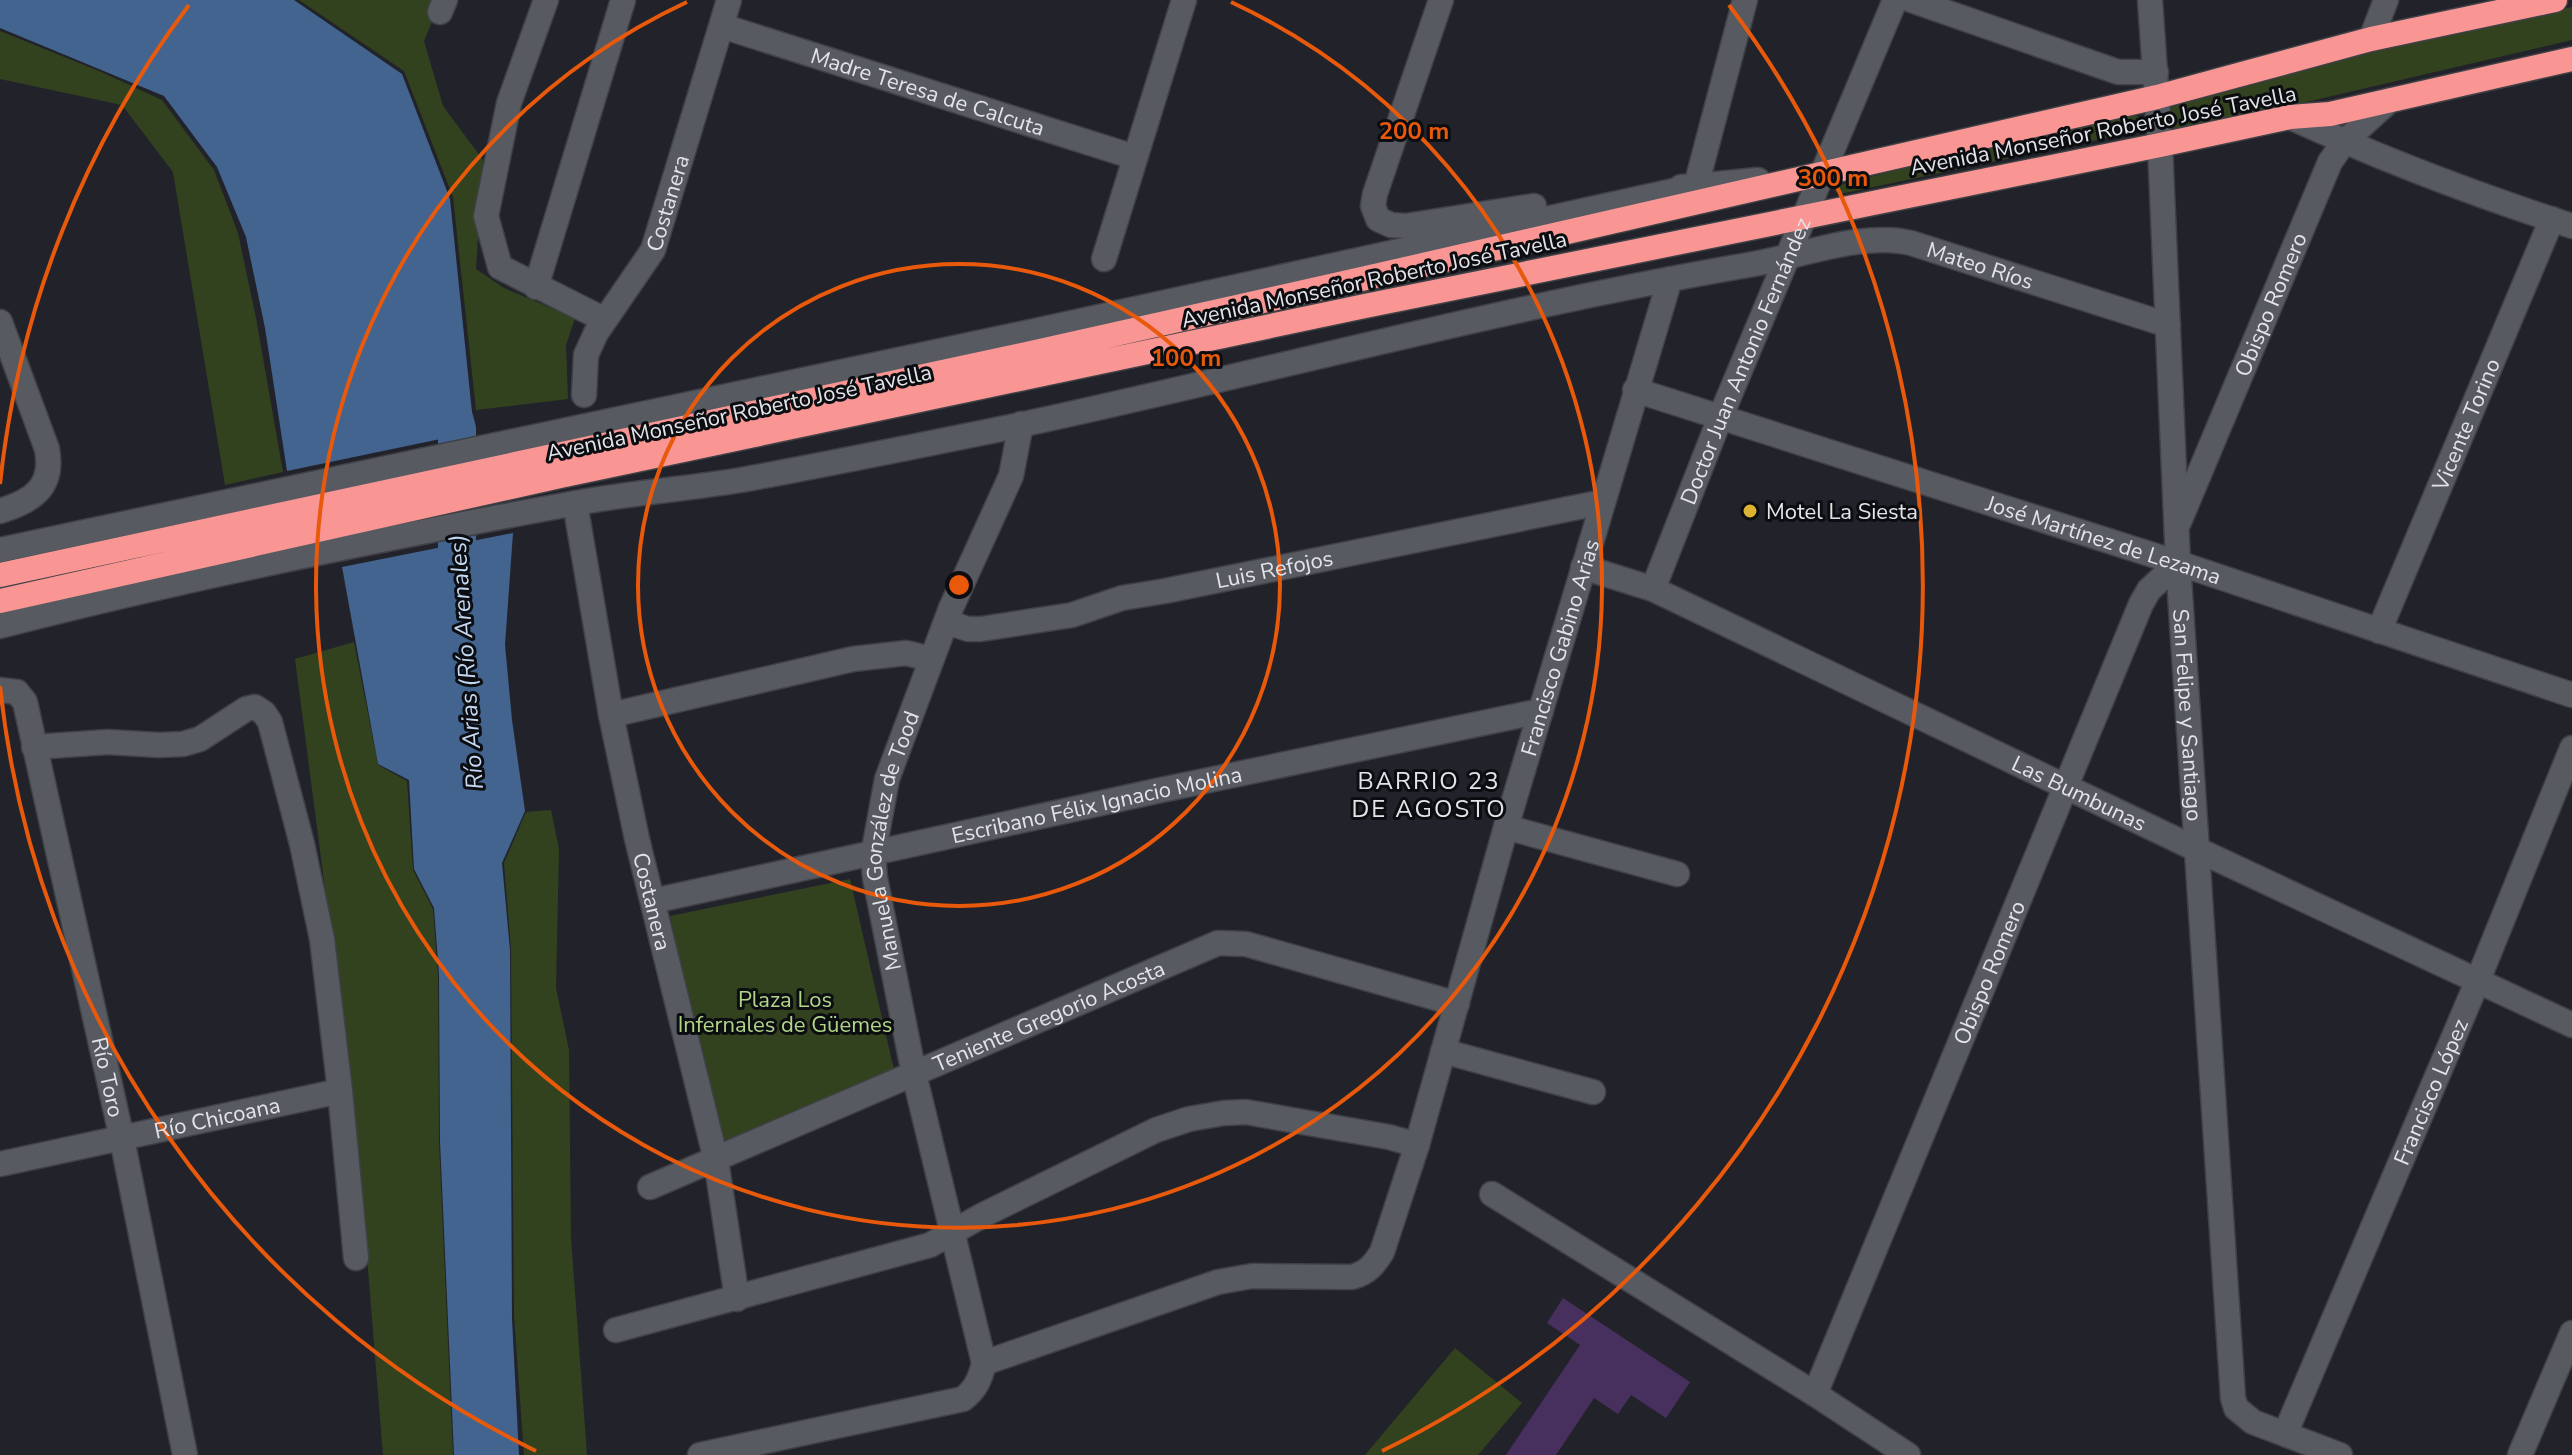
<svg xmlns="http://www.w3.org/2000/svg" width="2572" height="1455" font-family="'Nunito Sans',sans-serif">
<rect width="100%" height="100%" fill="#22232a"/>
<!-- green -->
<path fill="#32421f" d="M299,0H441L424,41L443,106L483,160L476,269L504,288L575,318L566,345L568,399L476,410L453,197L404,71Z
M2572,7V40L2182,131L2166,125L2169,98Z
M0,31L99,71L162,100L214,170L238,233L256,318L283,472L225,485L173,172L122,105L0,79Z
M2124,110L2139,117V124L2135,132L1840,194L1835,191L1836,186Z
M354,642L378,765L407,781L413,870L433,909L438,975L439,1141L453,1455H383L357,1133L295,659Z
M551,810L559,849L556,988L569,1050L571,1238L587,1455H524L514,1316L511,950L504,863L526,812Z
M850,879L894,1070L718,1145L670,916Z
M1455,1348L1522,1403L1478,1455H1365Z"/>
<!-- water -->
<path fill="#42648f" d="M0,0H294L402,74L450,199L474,432L287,471L265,328L246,237L217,167L164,96L0,28Z
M513,533L505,645L512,720L525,811L502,863L510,950L512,1319L519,1455H454L440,1141L439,975L434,908L414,869L409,780L378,764L342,567Z"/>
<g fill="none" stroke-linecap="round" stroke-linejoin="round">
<!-- river -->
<path stroke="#42648f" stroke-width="38" d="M445,385L457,429V565L459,594"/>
</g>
<!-- building -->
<path fill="#47305d" d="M1563,1298L1690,1382L1666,1418L1631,1395L1618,1414L1594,1398L1556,1455H1506L1580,1345L1547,1323Z"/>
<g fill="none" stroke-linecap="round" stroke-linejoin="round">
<!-- minor casing -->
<g stroke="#3f4146" stroke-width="27">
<g id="minor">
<path d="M546,0L509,103L486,216L500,267L603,319"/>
<path d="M1441,0L1375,194L1373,206L1378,219L1391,225L1406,226L1534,206"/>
<path d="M1911,0L2118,72H2156"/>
<path id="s1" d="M2150,0L2160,145L2178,563L2233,1398L2236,1408L2253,1422L2340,1455"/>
<path d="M440,12L445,0"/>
<path id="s2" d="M722,26L1134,157"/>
<path d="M2371,39L2386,0"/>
<path d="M2290,117C2381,159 2476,195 2572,226"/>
<path d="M1681,187L1696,186L1745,0"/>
<path d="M1104,259L1184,0"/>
<path d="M536,287L623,0"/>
<path d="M0,322L47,449C54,487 33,501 0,511"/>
<path id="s3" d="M1635,390L2178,563L2572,695"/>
<path id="s4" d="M584,395L586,355L596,333L653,250L729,0"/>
<path id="s5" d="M575,503L611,715L637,839L716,1160L737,1299"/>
<path id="s6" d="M2179,522L2330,162L2344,142L2390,100"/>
<path d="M0,550L1044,329L1696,186L1758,180"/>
<path id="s7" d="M1583,567L1653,589L2196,849L2572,1025"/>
<path id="s8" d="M1653,589L1720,418L1895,0"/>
<path id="s9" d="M946,622L968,629H981L1072,615L1122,598L1165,591L1603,502"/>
<path id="s10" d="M0,626C190,577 383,538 576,503C630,493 686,489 741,480C834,463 927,444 1020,425C1263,373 1503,307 1748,265C1799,257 1862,231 1911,243L2168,325"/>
<path id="s11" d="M2379,631L2552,219"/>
<path id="s12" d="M0,690L17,692L25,702L122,1139L185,1455"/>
<path d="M611,715L853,659L906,653L931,659"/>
<path d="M34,747L108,742L158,745L183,744L200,739L246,709L255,707L264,713L270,722L302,844L322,939L340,1091L356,1258"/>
<path d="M1506,827L1677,874"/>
<path id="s13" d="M653,901L1161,790L1541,711"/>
<path d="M1443,1051L1593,1092"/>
<path id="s14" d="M0,1164L340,1091"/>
<path id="s15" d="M650,1187L1218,943L1246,944L1457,1004"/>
<path d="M1492,1194L1815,1394L1908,1455"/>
<path d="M616,1330L930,1245L983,1215L1156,1130L1189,1119L1224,1113L1246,1112L1389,1137L1417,1145"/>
<path id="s16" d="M984,1363L914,1074L875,878L873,855L887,779L951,608L1011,476L1021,424"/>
<path id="s17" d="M1815,1394L2141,604L2149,590L2178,563"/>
<path id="s18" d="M2285,1434L2478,980L2572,748"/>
<path id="s19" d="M700,1455L963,1399C976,1389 980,1379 984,1363L1218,1282L1252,1276L1352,1277C1367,1273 1374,1265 1382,1252L1417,1145L1506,827L1670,279"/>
<path d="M2520,1455L2572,1333"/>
</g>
</g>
<!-- highway casing -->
<g stroke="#3f4146" stroke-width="27">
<path id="highway" d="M0,575L1040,351L1366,278L2157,97L2371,39L2555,0
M0,601L560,476L1365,306L2160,145L2290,117L2330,114L2572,59"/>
</g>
<!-- minor -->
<use href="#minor" stroke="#585a62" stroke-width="24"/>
<!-- highway -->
<use href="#highway" stroke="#f99693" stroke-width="24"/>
</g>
<!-- distance rings -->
<g fill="none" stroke="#e8590c" stroke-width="4">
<circle cx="959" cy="585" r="321"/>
<path d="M1231 2A643 643 0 1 1 687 2"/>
<path d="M536 1451A964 964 0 0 1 0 686M0 484A964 964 0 0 1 189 5M1729 5A964 964 0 0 1 1382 1451"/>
</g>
<!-- markers -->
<circle fill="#dcb233" stroke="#0c0d10" stroke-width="3" cx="1750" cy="511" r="8"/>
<g text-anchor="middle" stroke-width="6" stroke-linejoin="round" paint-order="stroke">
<!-- street labels -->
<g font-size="22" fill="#e3e4e9" stroke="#0c0d10">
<text dy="8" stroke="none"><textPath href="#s2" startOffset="216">Madre Teresa de Calcuta</textPath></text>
<text transform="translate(2103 130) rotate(-11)" y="8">Avenida Monseñor Roberto José Tavella</text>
<text dy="8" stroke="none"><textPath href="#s4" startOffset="214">Costanera</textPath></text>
<text dy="8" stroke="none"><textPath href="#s10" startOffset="2024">Mateo Ríos</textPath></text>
<text transform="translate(1374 279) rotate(-12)" y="8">Avenida Monseñor Roberto José Tavella</text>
<text dy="8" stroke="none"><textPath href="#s6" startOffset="236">Obispo Romero</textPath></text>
<text dy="8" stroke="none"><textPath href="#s8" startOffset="246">Doctor Juan Antonio Fernández</textPath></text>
<text transform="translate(739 412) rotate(-12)" y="8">Avenida Monseñor Roberto José Tavella</text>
<text dy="8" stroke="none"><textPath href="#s11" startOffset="224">Vicente Torino</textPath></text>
<text dy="8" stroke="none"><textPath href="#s3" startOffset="492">José Martínez de Lezama</textPath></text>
<text dy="8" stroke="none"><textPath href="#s9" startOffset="336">Luis Refojos</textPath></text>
<text dy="8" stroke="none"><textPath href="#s19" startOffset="1364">Francisco Gabino Arias</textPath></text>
<text dy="8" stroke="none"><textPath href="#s1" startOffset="716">San Felipe y Santiago</textPath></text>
<text dy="8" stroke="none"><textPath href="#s7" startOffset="546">Las Bumbunas</textPath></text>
<text dy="8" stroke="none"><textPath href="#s13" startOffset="454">Escribano Félix Ignacio Molina</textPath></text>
<text dy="8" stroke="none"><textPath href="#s16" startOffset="536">Manuela González de Tood</textPath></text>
<text dy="8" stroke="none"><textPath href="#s5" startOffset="406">Costanera</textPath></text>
<text dy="8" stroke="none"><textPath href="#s17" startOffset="456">Obispo Romero</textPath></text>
<text dy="8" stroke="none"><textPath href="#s15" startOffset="434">Teniente Gregorio Acosta</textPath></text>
<text dy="8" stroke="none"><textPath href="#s12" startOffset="414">Río Toro</textPath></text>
<text dy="8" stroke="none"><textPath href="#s18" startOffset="372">Francisco López</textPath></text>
<text dy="8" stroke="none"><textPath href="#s14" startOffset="222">Río Chicoana</textPath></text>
</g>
<!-- poi labels -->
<g font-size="22" fill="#e3e4e9" stroke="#0c0d10" text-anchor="start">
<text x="1766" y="519">Motel La Siesta</text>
</g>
<!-- park labels -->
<g font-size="22" fill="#b1d688" stroke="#0c0d10">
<text x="785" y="1007">Plaza Los<tspan x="785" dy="25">Infernales de Güemes</tspan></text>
</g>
<!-- water labels -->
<g font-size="24" font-style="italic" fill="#c3d8f3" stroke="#0c0d10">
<text transform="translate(466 662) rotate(-94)" y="8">Río Arias (Río Arenales)</text>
</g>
<!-- neighbourhood labels -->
<g font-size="24" letter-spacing="2" fill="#e3e4e9" stroke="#0c0d10">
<text x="1429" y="789">BARRIO 23<tspan x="1429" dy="28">DE AGOSTO</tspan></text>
</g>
</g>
<circle cx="959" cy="585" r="12" fill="#e8590c" stroke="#0c0d10" stroke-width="4"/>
<g font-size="24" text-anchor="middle" font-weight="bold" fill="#e8590c" stroke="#0c0d10" stroke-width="6" stroke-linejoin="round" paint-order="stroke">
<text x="1414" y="139">200 m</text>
<text x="1833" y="186">300 m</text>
<text x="1186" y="366">100 m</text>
</g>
</svg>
